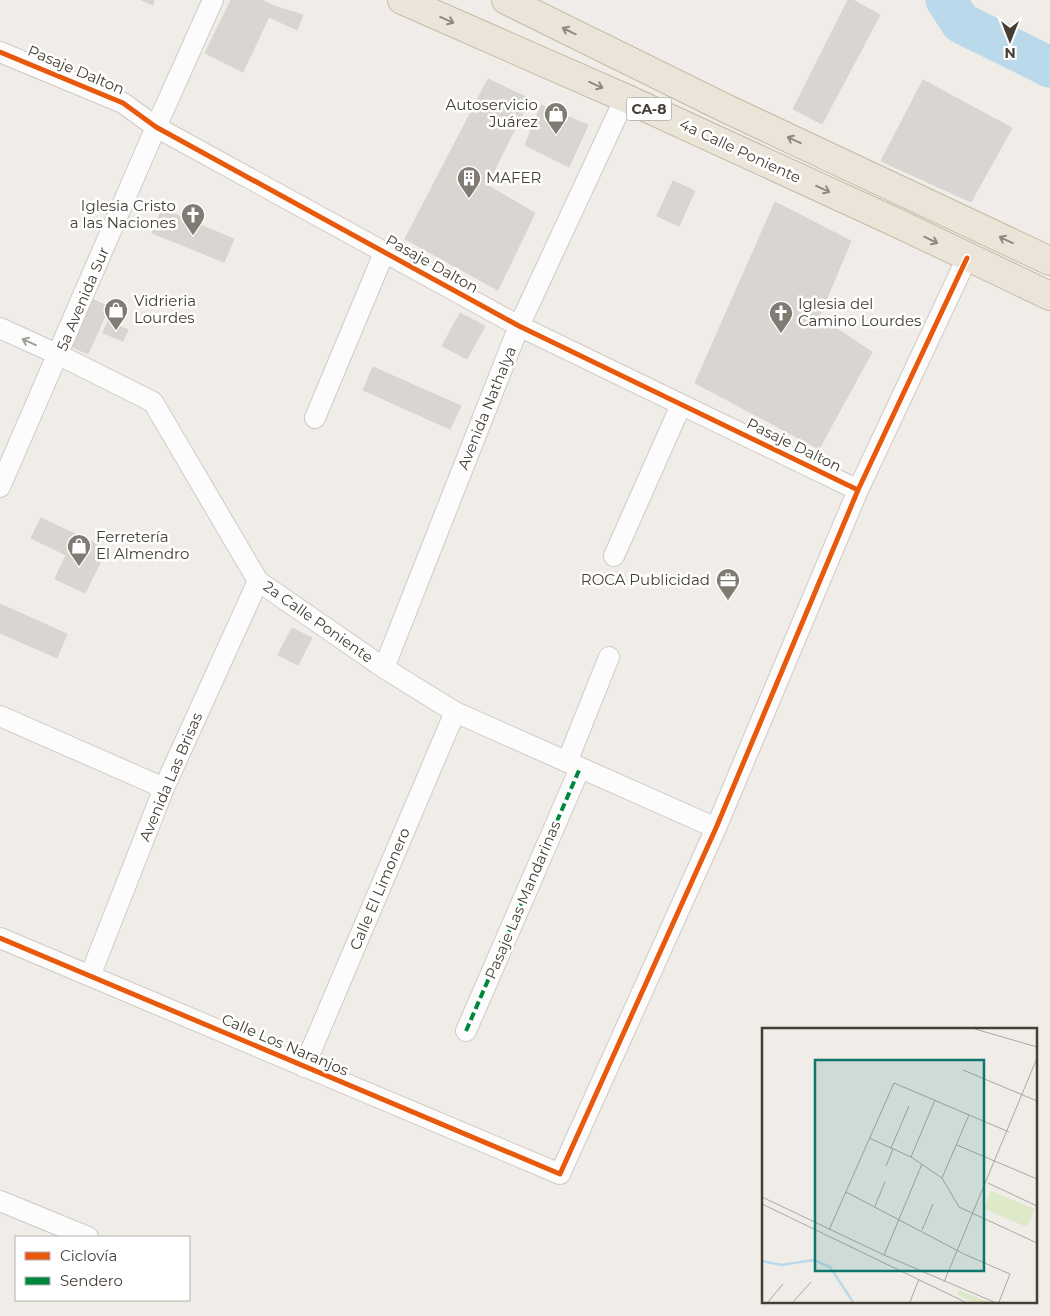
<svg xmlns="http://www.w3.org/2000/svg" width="1050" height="1316" font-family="Montserrat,sans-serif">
<rect width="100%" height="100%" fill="#f0ede9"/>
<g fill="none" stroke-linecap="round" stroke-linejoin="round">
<!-- river -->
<path stroke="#badaec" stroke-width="41" d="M946,0L961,23L1050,67"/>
</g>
<!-- building -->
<path fill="#d9d6d2" stroke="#d8d4cf" d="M141,0H154L153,5Z
M231,0H262L274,6L243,72L205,53Z
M848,0H853L880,15L822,124L793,109Z
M274,6L303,15L297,30L269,17Z
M488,79L530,99L487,185L535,213L498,290L405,239Z
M923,80L1012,128L971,202L881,161Z
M541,105L588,125L569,167L525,145Z
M673,181L695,191L679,226L657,216Z
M775,202L851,241L819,317L872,352L819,449L695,383Z
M162,209L234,239L224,262L152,233Z
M90,298L109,307L88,354L68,345Z
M460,313L485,326L467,359L442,346Z
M108,321L128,330L123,341L103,333Z
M373,367L461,406L450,429L363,390Z
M41,518L107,549L85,593L55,579L66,555L31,538Z
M0,604L67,634L57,658L0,633Z
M292,628L312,638L298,665L278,655Z"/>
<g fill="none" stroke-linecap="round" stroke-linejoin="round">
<!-- street casing -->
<g stroke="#cecbc7" stroke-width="22">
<path id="street" d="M0,52L123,103L156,127L519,326L858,490
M0,328L59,355L153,402L258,581L384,668L455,712L716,828
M315,418L384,253
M0,487L156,127L213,0
M614,556L681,405
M384,668L519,326L625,98
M0,716L164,788
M567,762L609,657
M0,938L560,1174L716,828L858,490L967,258
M90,976L164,788L258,581
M466,1031L580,768
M304,1067L455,712
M0,1201L88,1237"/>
</g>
<!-- highway casing -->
<g stroke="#c7b9a5" stroke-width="30">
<path id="highway" d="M402,0L625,98L895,222L1050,296
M506,0L725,108L1050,261"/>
</g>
<!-- street -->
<use href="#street" stroke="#fdfcfc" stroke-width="20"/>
<!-- highway -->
<use href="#highway" stroke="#ebe4d9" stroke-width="28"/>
<!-- quiet -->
<path stroke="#00873e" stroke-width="4" stroke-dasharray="8 4" stroke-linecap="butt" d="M466,1031L580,768"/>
<!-- cycleway casing -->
<g stroke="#fff" stroke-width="8">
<path id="cycleway" d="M0,52L123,103L156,127L519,326L858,490
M0,938L560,1174L716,828L858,490L967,258"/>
</g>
<!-- cycleway -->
<use href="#cycleway" stroke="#e8590c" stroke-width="5"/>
</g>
<!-- one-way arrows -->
<defs><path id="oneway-shaft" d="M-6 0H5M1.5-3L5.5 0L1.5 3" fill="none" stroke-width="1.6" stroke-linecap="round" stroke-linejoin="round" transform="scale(1.25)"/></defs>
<g stroke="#90897f">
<use href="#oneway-shaft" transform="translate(447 20) rotate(24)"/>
<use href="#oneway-shaft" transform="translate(569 31) rotate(-154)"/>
<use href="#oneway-shaft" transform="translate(596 85) rotate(24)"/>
<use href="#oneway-shaft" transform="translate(794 140) rotate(-155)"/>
<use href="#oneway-shaft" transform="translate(823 189) rotate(25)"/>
<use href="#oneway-shaft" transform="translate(931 240) rotate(26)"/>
<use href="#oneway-shaft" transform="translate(1006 240) rotate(-155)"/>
</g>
<use stroke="#a19d98" href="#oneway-shaft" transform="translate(29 342) rotate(-156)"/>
<!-- icons -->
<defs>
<g id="shop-pin" transform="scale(1.25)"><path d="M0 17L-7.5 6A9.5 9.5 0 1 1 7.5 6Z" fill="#817b74" stroke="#fff"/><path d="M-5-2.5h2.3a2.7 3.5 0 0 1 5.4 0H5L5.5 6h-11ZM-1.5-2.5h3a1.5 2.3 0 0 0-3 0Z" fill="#fff"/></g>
<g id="building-pin" transform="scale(1.25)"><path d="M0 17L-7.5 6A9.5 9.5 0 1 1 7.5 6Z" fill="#817b74" stroke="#fff"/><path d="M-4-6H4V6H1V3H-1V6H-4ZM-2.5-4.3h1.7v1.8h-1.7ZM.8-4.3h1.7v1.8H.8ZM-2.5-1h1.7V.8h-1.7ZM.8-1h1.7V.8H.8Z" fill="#fff"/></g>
<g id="church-pin" transform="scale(1.25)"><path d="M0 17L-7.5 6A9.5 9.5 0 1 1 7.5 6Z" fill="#817b74" stroke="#fff"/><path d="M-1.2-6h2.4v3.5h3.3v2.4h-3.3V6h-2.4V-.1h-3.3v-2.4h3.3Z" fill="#fff"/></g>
<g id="office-pin" transform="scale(1.25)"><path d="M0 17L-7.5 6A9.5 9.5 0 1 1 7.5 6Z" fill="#817b74" stroke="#fff"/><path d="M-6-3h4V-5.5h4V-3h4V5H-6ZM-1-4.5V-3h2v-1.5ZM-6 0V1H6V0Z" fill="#fff"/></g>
</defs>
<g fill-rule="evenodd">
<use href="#shop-pin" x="556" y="114"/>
<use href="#building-pin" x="469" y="178"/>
<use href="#church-pin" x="193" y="215"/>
<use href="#shop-pin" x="116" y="310"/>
<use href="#church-pin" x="781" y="313"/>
<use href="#shop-pin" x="79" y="546"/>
<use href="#office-pin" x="728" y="580"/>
</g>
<g text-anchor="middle" stroke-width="5" stroke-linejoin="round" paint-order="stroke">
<!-- shield labels -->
<rect fill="#fff" stroke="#7d7872" stroke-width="1" x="626.5" y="97.5" width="45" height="23" rx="4"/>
<g font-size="14" font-weight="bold" fill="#453e35">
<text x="649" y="114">CA-8</text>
</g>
<!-- street labels -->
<g font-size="15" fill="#453e35" stroke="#fff">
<text transform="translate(76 70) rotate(23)" y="5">Pasaje Dalton</text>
<text transform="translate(740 151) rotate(25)" y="5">4a Calle Poniente</text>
<text transform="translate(432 264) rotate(29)" y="5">Pasaje Dalton</text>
<text transform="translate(83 299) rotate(-67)" y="5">5a Avenida Sur</text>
<text transform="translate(487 408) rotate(-68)" y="5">Avenida Nathalya</text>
<text transform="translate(794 445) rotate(26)" y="5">Pasaje Dalton</text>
<text transform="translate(318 622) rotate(35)" y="5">2a Calle Poniente</text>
<text transform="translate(171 777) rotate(-67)" y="5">Avenida Las Brisas</text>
<text transform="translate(380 889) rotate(-67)" y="5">Calle El Limonero</text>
<text transform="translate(523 900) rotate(-67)" y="5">Pasaje Las Mandarinas</text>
<text transform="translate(285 1045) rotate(23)" y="5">Calle Los Naranjos</text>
</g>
<!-- poi labels -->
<g font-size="15" fill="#453e35" stroke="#fff" text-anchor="start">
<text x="538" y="110" text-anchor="end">Autoservicio<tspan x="538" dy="17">Juárez</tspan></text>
<text x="486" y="183">MAFER</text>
<text x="176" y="211" text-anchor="end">Iglesia Cristo<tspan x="176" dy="17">a las Naciones</tspan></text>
<text x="134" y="306">Vidrieria<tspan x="134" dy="17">Lourdes</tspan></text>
<text x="798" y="309">Iglesia del<tspan x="798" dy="17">Camino Lourdes</tspan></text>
<text x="96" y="542">Ferretería<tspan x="96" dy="17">El Almendro</tspan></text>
<text x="710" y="585" text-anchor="end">ROCA Publicidad</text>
</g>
</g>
<!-- overview -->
<g transform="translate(762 1028)">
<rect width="275" height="275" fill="#f0ede9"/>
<path d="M229,163L273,181L265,199L222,181ZM197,262L227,274H210L194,266Z" fill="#dee9c9"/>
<path fill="none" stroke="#badaec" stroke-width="2.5" d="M0,233L19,237L52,232L68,239L91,274"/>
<path fill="none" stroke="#aca7a1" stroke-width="1" d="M213,1L275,19M201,42L275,73M107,110L149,129L180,150L197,179L275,215M195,117L275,151M129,120L147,78M149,129L173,72M124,138L131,121M180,150L207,87M226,155L275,178M84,164L202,226L248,246L237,274M0,169L122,227L232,274M0,176L203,274M113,178L123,154M67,202L132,55L247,104M160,202L171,176M122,227L160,136M182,254L275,30M6,274L21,256M31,274L49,254M148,274L157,251"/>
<path fill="#0f766e" fill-opacity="0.15" stroke="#0f766e" stroke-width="2.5" d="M53,32H222V243H53Z"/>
<rect width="275" height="275" fill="none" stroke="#453e35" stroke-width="2.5"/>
</g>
<!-- legend -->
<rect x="15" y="1236" width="175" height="65" fill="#ffffff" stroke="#b5b2ae"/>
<rect x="25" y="1252" width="25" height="8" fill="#e8590c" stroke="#b5b2ae"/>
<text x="60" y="1261" font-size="15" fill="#453e35">Ciclovía</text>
<rect x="25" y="1277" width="25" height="8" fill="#00873e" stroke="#b5b2ae"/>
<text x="60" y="1286" font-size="15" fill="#453e35">Sendero</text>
<!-- north arrow -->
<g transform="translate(1010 40) rotate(180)" stroke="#ffffff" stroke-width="4" paint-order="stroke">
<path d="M0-4L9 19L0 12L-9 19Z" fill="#453e35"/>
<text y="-8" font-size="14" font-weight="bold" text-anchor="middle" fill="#453e35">N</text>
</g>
</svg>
